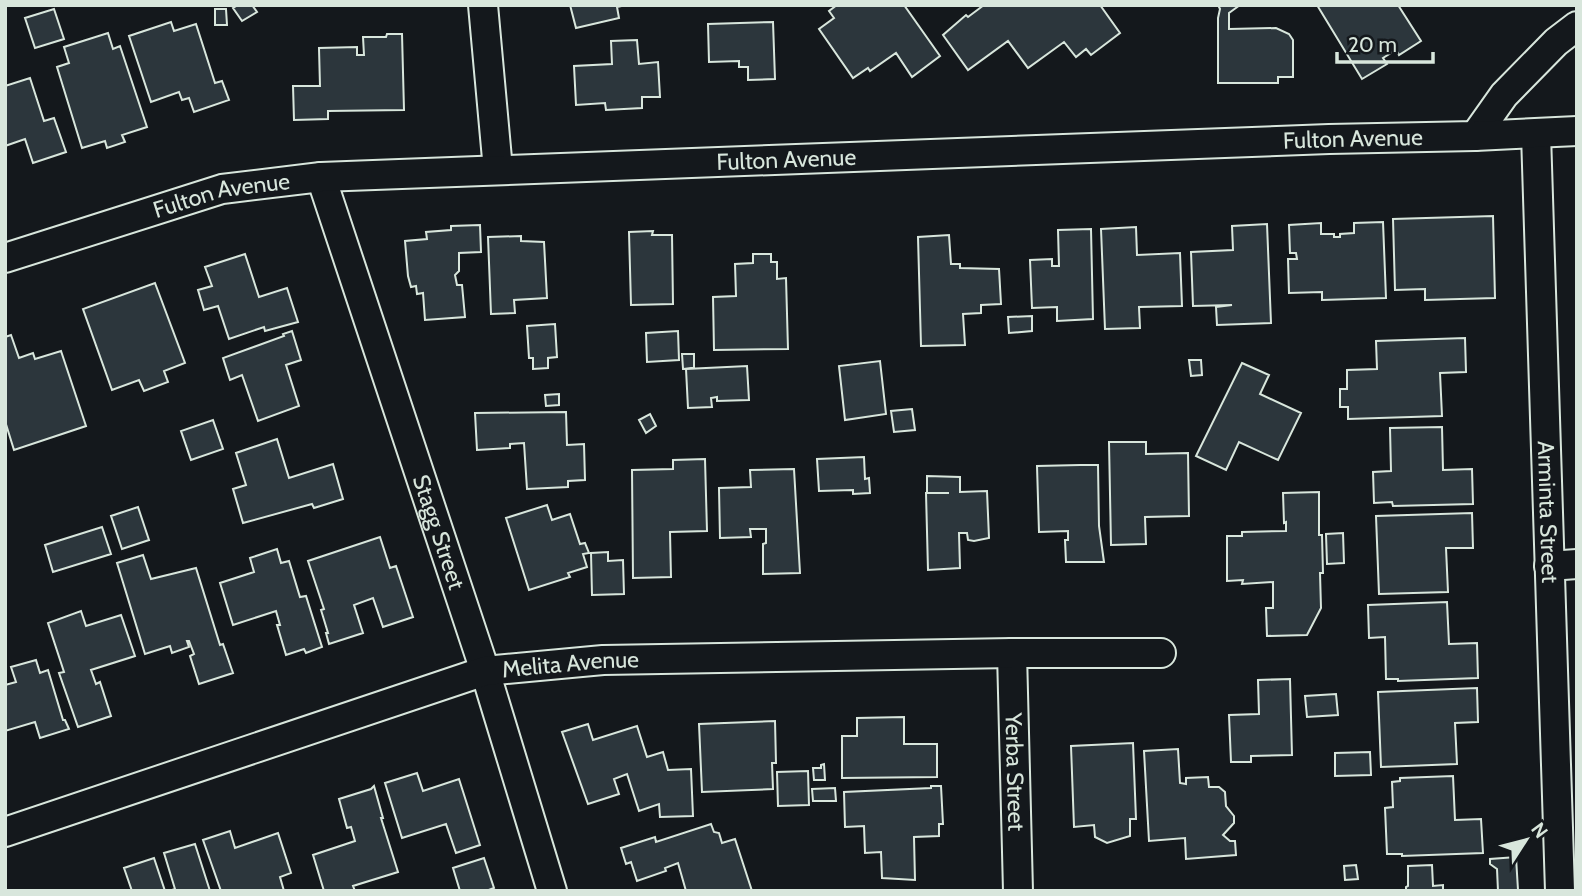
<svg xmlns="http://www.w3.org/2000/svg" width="1582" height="896" font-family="Cabin,sans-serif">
<rect width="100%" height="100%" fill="#14181c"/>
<!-- building -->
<path fill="#2c363c" stroke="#d8e6dc" stroke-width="2" d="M238,5H252L257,12L242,21L233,8Z
M570,5H626L617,7L619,18L576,28Z
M837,5H904L940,56L912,77L896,53L870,71L868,68L853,78L819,29L834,18L829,11Z
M984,5H1100L1120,33L1091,55L1086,49L1076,57L1064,42L1028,68L1008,41L968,70L943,35L966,15L968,17Z
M1218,5H1240L1229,13V29L1276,28L1289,34L1293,40V77H1278V83H1218V18L1220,9Z
M1317,5H1398L1421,41L1399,55L1396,50L1383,58L1387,64L1362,79Z
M54,9L64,39L35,48L25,18Z
M215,9H226L227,25H215Z
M171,22L174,31L196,24L215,83L222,81L229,100L194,112L189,98L182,100L179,92L151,102L129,36Z
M773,22L775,79L748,80V67H739V61L709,62L708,24Z
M108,33L113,49L120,46L147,127L122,135L125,142L107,148L105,141L82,148L57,67L69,63L64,47Z
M387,34H402L404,110L328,111V119L294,120L293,86H320L319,48L357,47V55H364L363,37H386Z
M637,40L639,64L658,62L660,97H642V108L606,110L605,103L576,105L574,66L612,64L611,41Z
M30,78L44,121L54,118L66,152L33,163L25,139L5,146V86Z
M1493,216L1495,298L1425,300V289L1395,290L1393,219Z
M1383,222L1386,298L1322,300V292L1289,293L1288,259H1297L1296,253H1290L1289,225L1321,223V234H1334V237H1340V234L1354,233V223Z
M1267,224L1271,323L1217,325L1216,307L1232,305L1193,306L1191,252L1233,250L1232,226Z
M480,225L481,252L459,253V271L455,275L457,285H462L465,317L425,320L423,293L417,294L416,286L411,287L408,276L405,241L427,239L426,232L451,230V226Z
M1136,227L1137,255L1180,253L1182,306L1139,307L1140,328L1105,329L1101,229Z
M1091,229L1093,319L1057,321V307L1032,308L1030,260L1052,259V266H1059L1058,230Z
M653,231L652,235H672L673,304L631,305L629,232Z
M949,235L951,264H960V268L999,269L1001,304L981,305V313L963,314L965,345L921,346L918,237Z
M521,236V241L544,242L547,298L514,300L515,313L491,314L488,237Z
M245,254L259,297L287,288L298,322L265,331L264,327L229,339L218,306L204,310L198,290L212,286L205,267Z
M753,254H771V262H777V279L786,278L788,349L714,350L713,297L736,296L735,264L753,263Z
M155,283L185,363L164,371L168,382L144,391L139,380L112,390L83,309Z
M1032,316V331L1009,333L1008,317Z
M555,324L557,357L548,358V368L533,369V358H529L527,326Z
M292,331L301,360L286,365L299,406L258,421L242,375L230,380L223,358L284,336L283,334Z
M678,331L679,360L647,362L646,333Z
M11,335L19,358L33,353L35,359L61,351L86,426L14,450L5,421V337Z
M1465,338L1466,372L1440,373L1442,416L1348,419V407H1340V389H1347V370L1377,369L1376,341Z
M682,354H694V368L683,369Z
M1189,360H1201L1202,375L1191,376Z
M880,361L886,414L845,420L839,366Z
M1242,363L1269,375L1260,394L1301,413L1278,460L1239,442L1226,470L1196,456Z
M747,366L749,400L717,401V397L711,398L712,407L688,408L686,369Z
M559,394V405L546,406L545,395Z
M912,409L915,430L894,432L891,411Z
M566,412L567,445L584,444L585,480L568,481V487L527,489L524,443L510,444V448L477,450L475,413Z
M650,414L656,426L646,433L639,420Z
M213,420L223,449L191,460L181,431Z
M1442,427L1443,470L1472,469L1473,504L1393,506L1392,502L1374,503L1373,472L1391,471L1390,428Z
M277,439L289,478L333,464L343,499L314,508L312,504L243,523L233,489L246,485L236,453Z
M1109,442H1146V454L1188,453L1189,516L1145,517L1146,544L1111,545Z
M864,457L865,479L869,478L870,493L853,494V490L819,491L817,459Z
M705,459L707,531L670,532L671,577L633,578L632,470L673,469V460Z
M1080,465H1098L1099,526L1104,562H1066L1065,540H1068V531L1039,532L1037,466Z
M794,469L800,573L763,574V544L766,543V529H750L751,537L720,538L719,488L751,487L750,470Z
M927,476L960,477V492L987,491L989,538L974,541L968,540L967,533H959L960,568L928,570L926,493H949H927Z
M1319,492V535H1322L1323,573H1320L1321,608L1307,635L1267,636L1266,608H1273V582L1242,584L1243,580L1227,581V536H1242V532L1286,531V522L1284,523L1283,493Z
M547,505L552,520L570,514L580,544L585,543L589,553L583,554L587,567L568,573L570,577L529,590L506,518Z
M138,507L149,540L122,549L111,516Z
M1472,513L1473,548H1446L1448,592L1379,594L1376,516Z
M102,527L111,554L53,572L45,545Z
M1343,533L1344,563L1327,564L1326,534Z
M380,537L390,568L396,566L413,617L383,627L373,598L354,605L363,633L329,644L326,633H328L321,610L324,609L308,561Z
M277,549L281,563L289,561L300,597L306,596L322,647L306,653L304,649L286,655L277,625H280L276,611L233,625L220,583L254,572L250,558Z
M608,552V561L623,560L624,594L592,595L591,553Z
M143,555L151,579L196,568L220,645L223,644L233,673L199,684L190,656L194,654L189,641H187L189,647L172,653L170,646L145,654L117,563Z
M1447,602L1449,644L1477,643L1478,678L1398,681V679H1386L1385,637L1369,638L1368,605Z
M81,611L86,626L121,615L135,656L91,670L96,684L100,682L111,716L78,727L59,673L64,672L48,623Z
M36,660L40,673L48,670L63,720H65L69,729L40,738L35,722L5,731V685L16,682L11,667Z
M1290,679L1292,755L1251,756V762H1231L1229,715L1259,714L1258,680Z
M1477,688L1478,722L1455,723L1457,764L1381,767L1378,692Z
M1336,694L1338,715L1307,717L1305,696Z
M904,717V744H937V777L842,778V736H857V718Z
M775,721L776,763H772L773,789L702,792L699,724Z
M588,724L593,740L637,726L647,757L663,752L668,770L691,769L693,816L660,817L659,804L639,811L627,774L614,779L619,794L588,804L562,732Z
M1133,743L1136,819H1130V836L1107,843L1095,837L1094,825L1074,827L1071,746Z
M1178,749L1180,783L1186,784V778L1208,777L1209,787H1219L1225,792L1226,806L1234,816V823L1223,835L1230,841H1235L1236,855L1186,859L1185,838L1149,841L1144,751Z
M1370,752L1371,775L1335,776V753Z
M824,764L825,780H814L813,768H821V765Z
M808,771L809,805L778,806L777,772Z
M417,773L423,791L459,779L480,845L456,853L446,824L402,838L385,783Z
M1453,776L1455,820L1481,819L1483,853L1402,856V854H1387L1385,808L1393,807L1392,782L1400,781V778Z
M374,786L383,818H381L398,872L353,886L355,891H324L313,855L355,841L351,827L347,828L339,799L371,789Z
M931,786H941L943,824H939V836L914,837L915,880L882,878L881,852L865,853L864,826L845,827L844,792L931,788Z
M835,788L836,801H813L812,789Z
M711,824L714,832L719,833L722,843L735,839L752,891H686L678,863L665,868L666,871L637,881L631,862L626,864L621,848L655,837L656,842Z
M230,831L235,848L278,833L291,873L280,877L284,891H221L203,840Z
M195,844L210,891H169L175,889L164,853Z
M1516,857L1518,890L1498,891L1497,869L1490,864V859Z
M154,858L165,891H132L124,868Z
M484,858L494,888L486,891H460L453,868Z
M1356,865L1358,879L1345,880L1344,866Z
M1432,865L1433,886L1443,885V891H1406V887L1408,886V866Z"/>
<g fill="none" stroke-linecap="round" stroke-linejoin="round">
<!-- street casing -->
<g stroke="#d8e6dc" stroke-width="32">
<g id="street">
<path d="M483,5L498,170"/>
<path id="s1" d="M1536,134L1560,891"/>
<path d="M1475,136L1504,95L1556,42L1577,26"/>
<path id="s2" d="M321,177L485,671L552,891"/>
<path id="s3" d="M5,258L222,189L321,177L1329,139L1475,136L1577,131"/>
<path d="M1549,566L1577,564"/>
<path id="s4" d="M1012,653L1018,891"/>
<path id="s5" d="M5,832L485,671L603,660L1012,653H1161"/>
</g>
</g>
<!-- street -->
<use href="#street" stroke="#14181c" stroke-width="28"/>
</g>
<g text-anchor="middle" stroke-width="5" stroke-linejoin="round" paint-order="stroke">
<!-- street labels -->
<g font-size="23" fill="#d8e6dc" stroke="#14181c">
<text dy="8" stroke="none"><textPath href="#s3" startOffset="1360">Fulton Avenue</textPath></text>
<text dy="8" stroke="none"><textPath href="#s3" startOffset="793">Fulton Avenue</textPath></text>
<text dy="8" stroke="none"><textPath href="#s3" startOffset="226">Fulton Avenue</textPath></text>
<text dy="8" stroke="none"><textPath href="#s1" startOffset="378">Arminta Street</textPath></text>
<text dy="8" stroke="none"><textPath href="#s2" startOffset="374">Stagg Street</textPath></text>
<text dy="8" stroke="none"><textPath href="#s5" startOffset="592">Melita Avenue</textPath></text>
<text dy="8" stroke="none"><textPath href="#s4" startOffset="119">Yerba Street</textPath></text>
</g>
</g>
<!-- border -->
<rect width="1582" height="896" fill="none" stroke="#d8e6dc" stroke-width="14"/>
<!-- north arrow -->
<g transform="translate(1526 840) rotate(54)" stroke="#14181c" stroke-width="5" paint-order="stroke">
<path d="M0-5L12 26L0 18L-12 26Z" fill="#d8e6dc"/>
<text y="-10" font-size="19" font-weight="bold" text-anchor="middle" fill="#d8e6dc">N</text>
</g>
<!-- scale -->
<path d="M1337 52v10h96v-10" fill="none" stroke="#d8e6dc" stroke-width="3.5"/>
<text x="1348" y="52" font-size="21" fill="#d8e6dc" stroke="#14181c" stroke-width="5" paint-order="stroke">20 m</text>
</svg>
